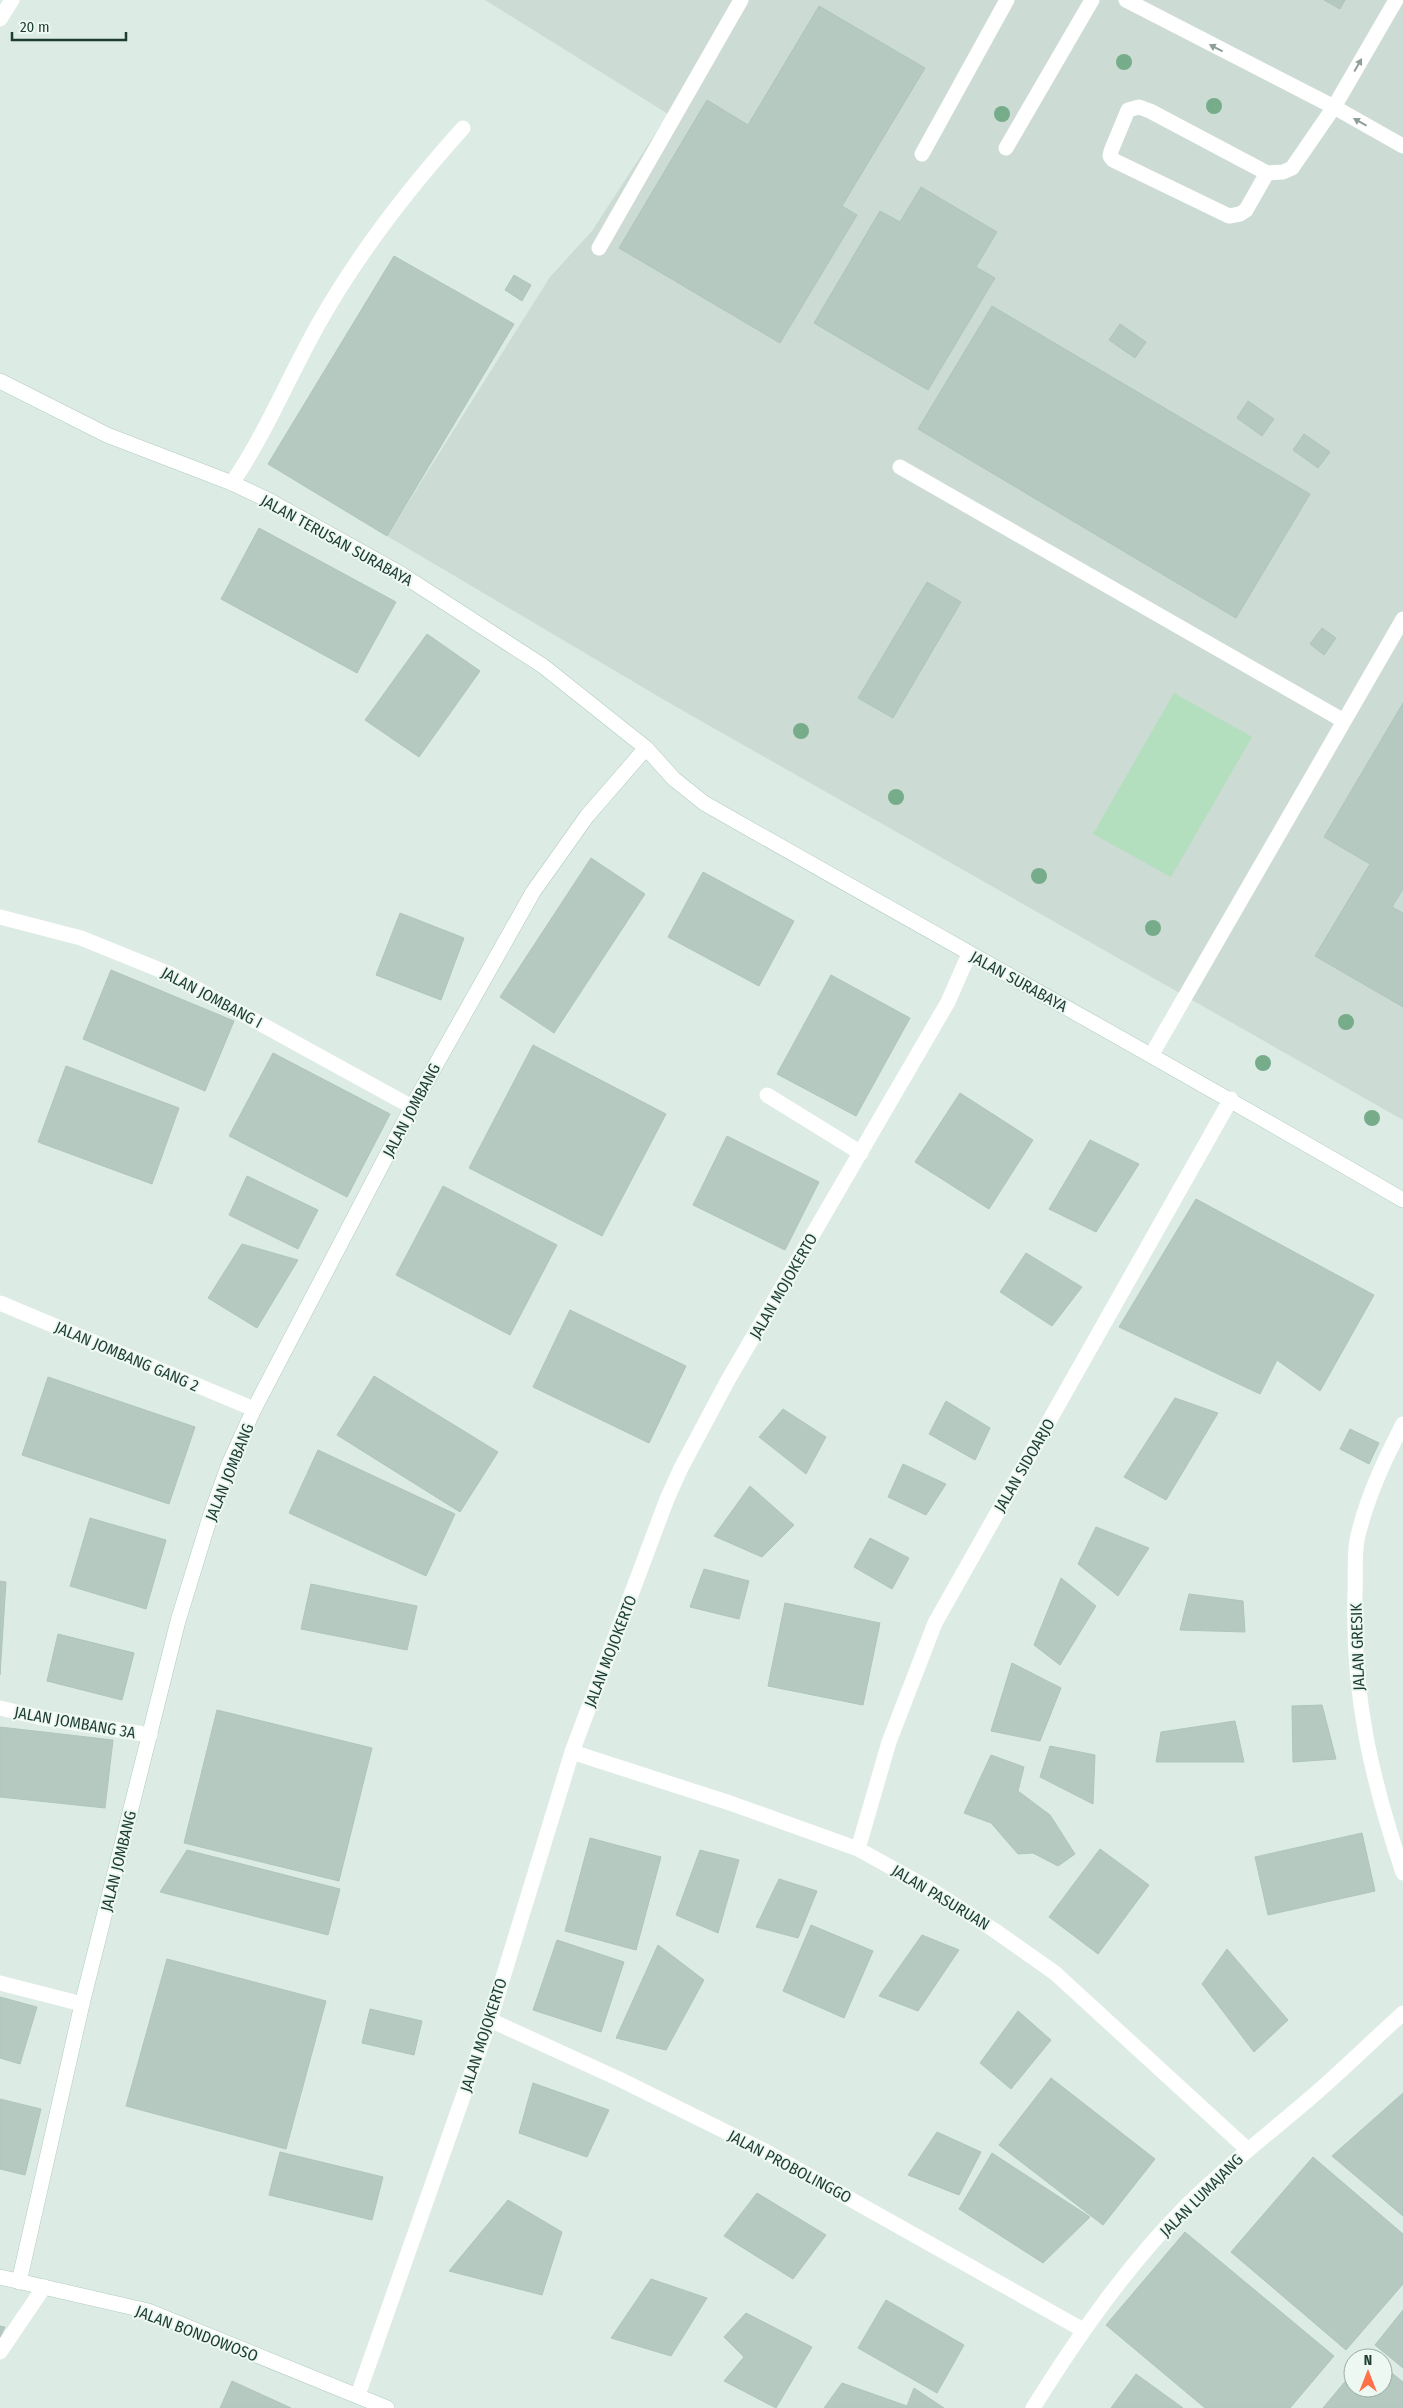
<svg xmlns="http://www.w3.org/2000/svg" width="1403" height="2408" font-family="'Fira Sans Condensed',sans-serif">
<rect width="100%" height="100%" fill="#ddebe5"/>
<!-- built -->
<path fill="#ccdbd4" d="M485,0H1403V1120L666,701L387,536L550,277L592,231L668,114Z"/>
<!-- green -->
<path fill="#b3dfbe" d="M1174,693L1252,737L1171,877L1093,834Z"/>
<!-- building -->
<path fill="#b5c9c1" stroke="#afc5bc" d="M1324,0H1345L1340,9Z
M819,6L925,68L842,206L857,215L780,343L619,248L707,100L748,125Z
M921,187L997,232L976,267L995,278L928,390L814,323L880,211L900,222Z
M394,256L514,324L387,536L268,464Z
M514,275L531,285L522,301L505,290Z
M992,306L1310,494L1236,618L918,429Z
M1120,324L1146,342L1135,358L1109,340Z
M1248,401L1274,419L1262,436L1237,418Z
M1304,434L1330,452L1318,468L1293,450Z
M259,528L396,602L357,673L221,599Z
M927,582L961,602L893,718L858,698Z
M1322,628L1336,638L1324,655L1310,644Z
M427,634L480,671L419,757L365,720Z
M1403,703V889L1392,907L1403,913V1007L1315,956L1370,864L1324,837Z
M591,858L645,894L554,1033L500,997Z
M703,872L794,921L759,986L668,937Z
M400,913L464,938L441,1000L376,975Z
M111,970L234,1021L205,1091L83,1039Z
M831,975L910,1018L856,1116L777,1074Z
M533,1045L666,1114L602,1236L469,1168Z
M273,1053L390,1114L347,1197L229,1136Z
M66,1066L179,1108L152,1184L38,1142Z
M960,1093L1033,1140L989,1209L915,1162Z
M727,1136L819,1182L785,1250L693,1205Z
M1090,1140L1139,1164L1096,1232L1049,1209Z
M247,1176L318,1210L298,1249L229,1215Z
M443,1186L557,1245L510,1335L396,1275Z
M1196,1199L1374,1295L1320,1391L1277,1360L1260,1394L1119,1327Z
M242,1244L298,1260L257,1328L208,1298Z
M1026,1253L1082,1287L1052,1326L1000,1292Z
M570,1310L686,1366L649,1443L533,1387Z
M374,1376L498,1452L460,1512L337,1435Z
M48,1377L195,1427L169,1504L22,1455Z
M1175,1398L1218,1413L1166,1500L1124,1477Z
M946,1401L990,1428L975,1460L929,1434Z
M783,1409L826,1437L806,1474L759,1437Z
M1350,1429L1379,1443L1369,1464L1340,1449Z
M318,1450L455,1514L426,1576L289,1513Z
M903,1464L946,1484L926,1515L888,1497Z
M750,1486L794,1525L762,1557L714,1536Z
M90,1518L166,1540L146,1609L70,1586Z
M1096,1527L1149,1548L1118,1596L1078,1564Z
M870,1538L909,1558L892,1589L854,1567Z
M704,1569L749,1581L739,1619L690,1607Z
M1061,1578L1096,1606L1060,1665L1034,1645Z
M0,1581L6,1582L0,1675Z
M311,1584L417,1606L407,1650L301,1629Z
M1189,1594L1243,1601L1245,1632L1180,1630Z
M785,1603L880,1623L863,1705L768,1686Z
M58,1634L134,1653L122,1700L47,1681Z
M1012,1663L1061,1688L1040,1741L991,1731Z
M1322,1705L1336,1759L1293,1762L1292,1706Z
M217,1710L372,1748L339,1881L184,1843Z
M1235,1721L1244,1762H1156L1161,1732Z
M0,1727L113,1740L105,1808L0,1797Z
M1050,1746L1095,1755L1093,1804L1040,1777Z
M991,1755L1024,1767L1018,1791L1050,1815L1075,1854L1058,1866L1033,1853L1018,1854L991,1823L964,1813Z
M1362,1833L1375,1891L1268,1915L1255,1857Z
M590,1838L661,1857L636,1950L565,1931Z
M1100,1849L1149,1885L1098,1954L1049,1917Z
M187,1850L340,1889L328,1935L160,1892Z
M700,1850L739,1860L718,1933L676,1915Z
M779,1879L817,1891L798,1938L756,1927Z
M811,1925L873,1951L844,2018L783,1991Z
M922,1935L959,1950L918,2011L879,1996Z
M557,1940L624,1962L601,2032L533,2010Z
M658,1945L704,1980L666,2050L616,2038Z
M1227,1949L1288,2020L1254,2052L1202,1984Z
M167,1959L326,2001L286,2149L126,2106Z
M0,1997L37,2007L20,2064L0,2058Z
M370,2009L422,2021L414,2055L362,2043Z
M1018,2011L1051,2040L1011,2089L980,2063Z
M1051,2078L1155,2159L1103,2225L999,2145Z
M533,2083L609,2110L587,2157L519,2133Z
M1403,2093V2216L1332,2156Z
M0,2099L41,2109L25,2175L0,2169Z
M937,2132L981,2152L959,2195L908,2175Z
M280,2152L383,2177L372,2220L269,2195Z
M992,2153L1090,2217L1043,2263L959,2209Z
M1313,2157L1403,2234V2284L1346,2350L1231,2252Z
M757,2193L826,2235L793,2279L724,2236Z
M508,2200L562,2232L542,2295L449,2271Z
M1185,2232L1334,2356L1290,2408H1205L1106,2325Z
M651,2279L707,2298L671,2356L611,2338Z
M886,2300L964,2345L937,2393L858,2348Z
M1403,2310V2368L1375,2345Z
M746,2313L812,2347L776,2408L724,2381L744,2357L724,2337Z
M0,2326L5,2327L0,2337Z
M1383,2366L1403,2382V2408H1323L1353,2372V2388H1383Z
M1136,2374L1183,2408H1111Z
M232,2381L291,2408H220Z
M842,2383L907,2406L914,2388L944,2408H824Z"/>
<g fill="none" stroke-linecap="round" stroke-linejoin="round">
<!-- secondary casing -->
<g stroke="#afccc1" stroke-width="16">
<path id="secondary" d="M0,381L107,435L232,483L270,501L401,574L543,666L646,748L674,779L704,803C937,936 1172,1065 1403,1200
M0,2277L148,2311L387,2408
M19,2282L82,2004L178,1621L210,1517L229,1464L254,1409L412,1107L533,892L587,816L646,748"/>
</g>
<!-- service -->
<path stroke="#fff" stroke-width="15" d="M1126,0L1334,107L1403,146
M1006,148L1092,0
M922,154L1007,0
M1267,173L1246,210L1240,214L1229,216L1113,160L1110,156L1111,151L1128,110L1139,107L1150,111L1267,173L1283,172L1292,168L1334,107L1396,0
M599,248L741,0
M900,467L1344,721
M232,483C266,433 289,376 319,323C359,252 409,188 463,128
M1152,1054L1403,619
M0,2352L44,2287"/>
<!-- minor -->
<path stroke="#fff" stroke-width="15" d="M0,19L12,0
M0,917L81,938L170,974L412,1107
M767,1095L861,1153
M0,1303L254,1409
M1403,1424C1384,1461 1366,1499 1357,1540C1354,1557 1356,1577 1355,1593C1352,1696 1371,1777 1403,1873
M0,1708L38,1717L150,1735
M572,1752L730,1803L858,1849L930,1889L994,1930L1055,1973L1247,2149
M858,1849L889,1742L935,1623L1231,1099
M0,1983L82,2004
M490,2020L619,2079L765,2151L1083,2330
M358,2395L490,2020L572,1752L667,1499L681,1468L728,1380L948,1002L969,954
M1033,2408C1078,2336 1126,2267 1186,2206C1224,2168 1267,2135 1308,2100C1341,2072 1371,2042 1403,2013"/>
<!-- secondary -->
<use href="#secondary" stroke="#fff" stroke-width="15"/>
</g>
<!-- trees -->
<g fill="#77ac8b">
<circle cx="1124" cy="62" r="8"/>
<circle cx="1214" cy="106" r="8"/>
<circle cx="1002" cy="114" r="8"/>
<circle cx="801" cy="731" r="8"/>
<circle cx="896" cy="797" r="8"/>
<circle cx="1039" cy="876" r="8"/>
<circle cx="1153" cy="928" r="8"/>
<circle cx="1346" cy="1022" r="8"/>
<circle cx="1263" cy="1063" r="8"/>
<circle cx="1372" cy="1118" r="8"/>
</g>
<!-- one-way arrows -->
<defs><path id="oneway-solid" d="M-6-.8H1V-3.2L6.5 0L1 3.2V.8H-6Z" transform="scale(1.25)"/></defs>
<g fill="#8e9e99">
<use href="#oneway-solid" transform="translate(1216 48) rotate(-153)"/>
<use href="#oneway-solid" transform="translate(1358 65) rotate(-60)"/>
<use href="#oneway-solid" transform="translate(1360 122) rotate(-151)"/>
</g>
<g text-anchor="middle" stroke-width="4" stroke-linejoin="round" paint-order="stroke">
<!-- street labels -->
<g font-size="16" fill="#1d3d33" stroke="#eef8f3">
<text transform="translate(337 540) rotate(29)" y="6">JALAN TERUSAN SURABAYA</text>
<text transform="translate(1019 981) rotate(29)" y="6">JALAN SURABAYA</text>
<text transform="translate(212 997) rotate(28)" y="6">JALAN JOMBANG I</text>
<text transform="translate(411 1110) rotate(-62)" y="6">JALAN JOMBANG</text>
<text transform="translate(783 1286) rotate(-60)" y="6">JALAN MOJOKERTO</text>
<text transform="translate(127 1356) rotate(23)" y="6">JALAN JOMBANG GANG 2</text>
<text transform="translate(1024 1465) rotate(-60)" y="6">JALAN SIDOARJO</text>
<text transform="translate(229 1472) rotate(-68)" y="6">JALAN JOMBANG</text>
<text transform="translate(1357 1647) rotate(-92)" y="6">JALAN GRESIK</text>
<text transform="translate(610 1651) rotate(-69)" y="6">JALAN MOJOKERTO</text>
<text transform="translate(75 1722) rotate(10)" y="6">JALAN JOMBANG 3A</text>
<text transform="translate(118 1861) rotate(-76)" y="6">JALAN JOMBANG</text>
<text transform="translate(941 1897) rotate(31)" y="6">JALAN PASURUAN</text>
<text transform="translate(483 2035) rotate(-72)" y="6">JALAN MOJOKERTO</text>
<text transform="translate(790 2166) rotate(28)" y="6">JALAN PROBOLINGGO</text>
<text transform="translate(1201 2195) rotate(-45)" y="6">JALAN LUMAJANG</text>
<text transform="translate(197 2333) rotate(21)" y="6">JALAN BONDOWOSO</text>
</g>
</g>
<!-- north arrow -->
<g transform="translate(1368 2373)"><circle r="24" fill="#eef8f3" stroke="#9aada6"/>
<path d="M0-4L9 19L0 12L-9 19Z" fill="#ff7048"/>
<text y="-8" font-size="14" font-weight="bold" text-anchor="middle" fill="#1d3d33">N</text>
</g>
<!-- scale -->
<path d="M12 32v8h114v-8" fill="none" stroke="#1d3d33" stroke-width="2.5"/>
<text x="20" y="32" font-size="15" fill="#1d3d33" stroke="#eef8f3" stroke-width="4" paint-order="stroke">20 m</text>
</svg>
